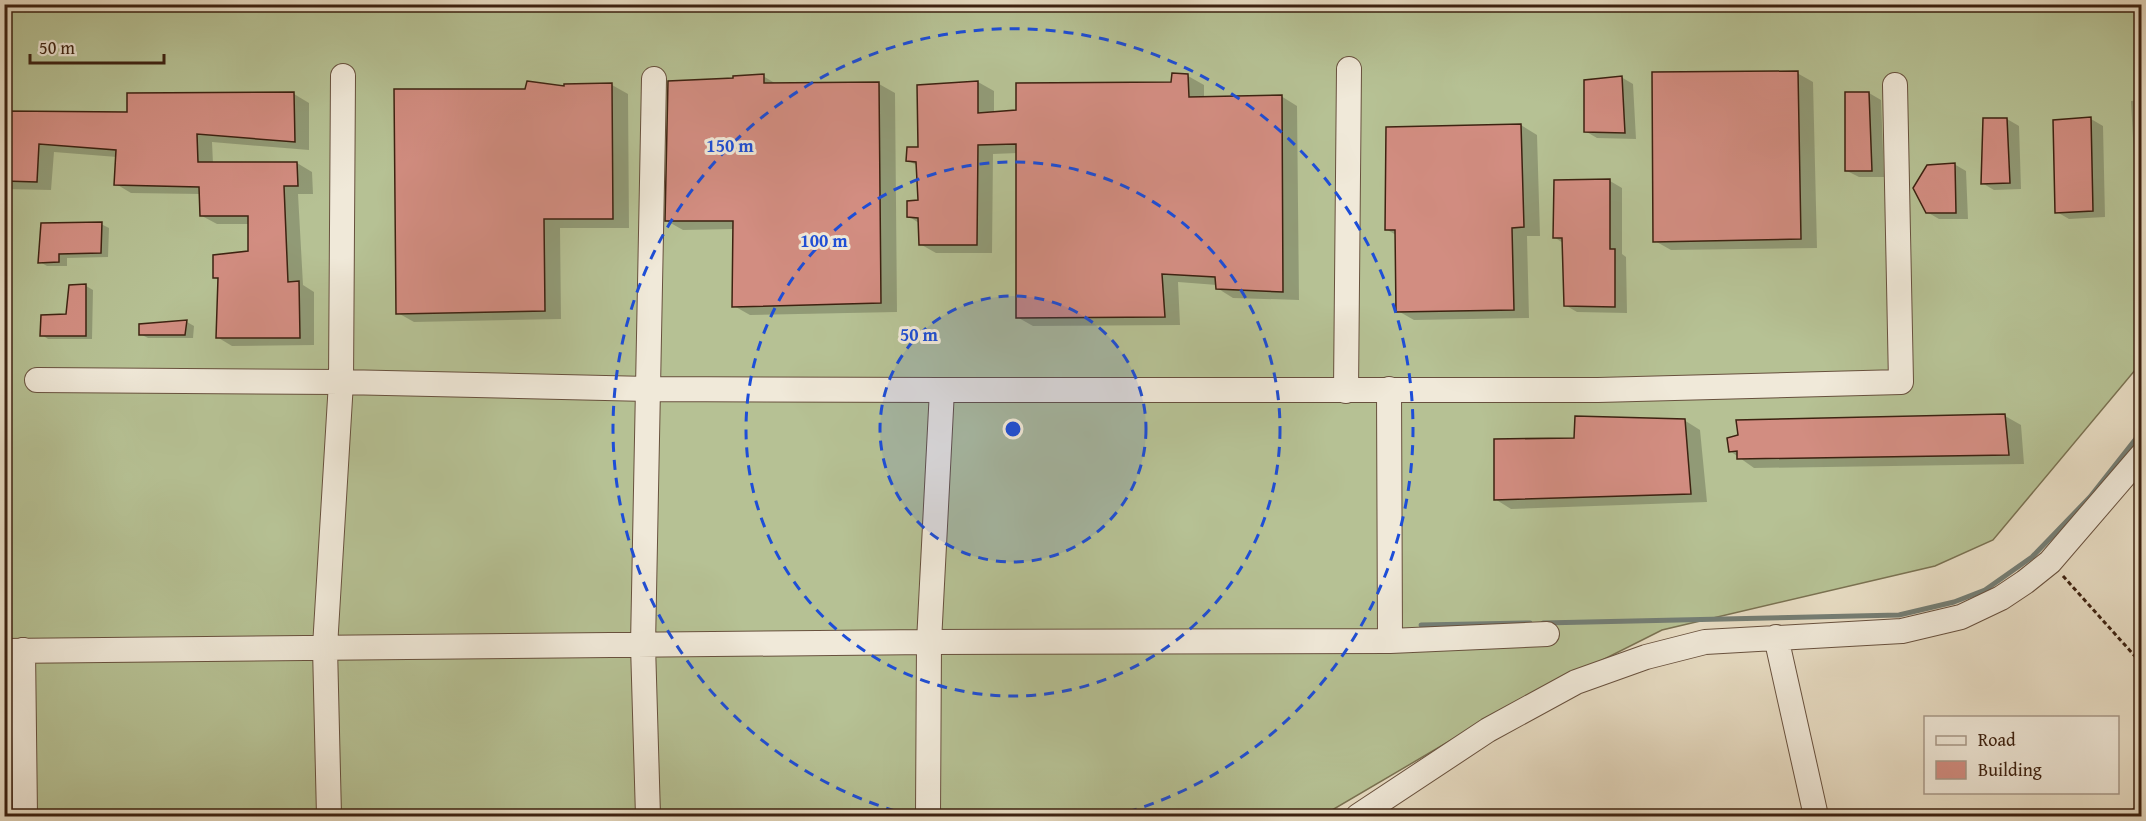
<svg xmlns="http://www.w3.org/2000/svg" width="2146" height="821" font-family="'Gentium Book Plus',serif">
<rect width="100%" height="100%" fill="#e8ddc4"/>
<filter id="stains"><feTurbulence type="fractalNoise" baseFrequency=".00333" numOctaves="4"/><feColorMatrix values="0 0 0 0 .2 0 0 0 0 .09 0 0 0 0 .02 0 0 0 .5 -.17"/></filter>
<radialGradient id="worn" r=".72"><stop offset=".6" stop-color="#630" stop-opacity="0"/><stop offset="1" stop-color="#630" stop-opacity=".3"/></radialGradient>
<!-- grass -->
<path fill="#b6c194" stroke="#7a7252" stroke-width="1.5" d="M5,5H2141V363L1993,540L1935,566L1662,630L1499,712L1322,816H5Z"/>
<!-- shadow -->
<path fill="#0003" d="M1797,73L1813,82L1817,248L1671,250L1655,241Z
M763,76L778,85L879,84L895,93L897,312L750,315L734,306V229L683,230L667,221Z
M1188,76L1204,85V98L1281,96L1297,106L1299,300L1233,298L1217,288V285L1178,282L1180,325L1033,326L1017,317L1018,153L993,154L992,253H936L920,244L919,223L908,216L920,201L918,166L907,160L919,148V86L978,82L994,91V113L1018,112L1172,83Z
M1621,77L1633,84L1636,139L1597,138L1585,131Z
M612,85L628,94L629,228H560L561,319L414,322L398,313L526,91Z
M1869,93L1881,100L1884,177H1859L1847,171Z
M294,94L309,103V150L212,142L213,164L297,163L312,172L313,194H298L303,285L314,292V345L232,346L217,337L219,280L214,277L249,252V224H217L202,216L201,194L131,193L116,184L117,157L54,152L51,190L4,189V112L128,113Z
M2142,100V250L2139,249L2131,101Z
M2007,119L2019,126L2021,189L1994,190L1982,183Z
M2091,119L2103,126L2105,217L2069,219L2057,212Z
M1521,125L1537,135L1540,236H1527L1529,318L1414,320L1398,311L1396,235L1386,229Z
M1954,164L1966,171L1968,219H1939L1927,212Z
M1610,181L1622,188V254L1626,257L1627,313L1577,312L1565,305L1563,243L1554,237Z
M101,224L109,228L108,257L67,258V266H47L40,262Z
M86,286L93,290L92,339H48L42,335L68,316Z
M187,322L194,326L193,338H148L140,334Z
M2005,416L2021,425L2024,464L1754,468L1730,451Z
M1684,420L1700,430L1707,502L1511,509L1495,499L1576,440Z"/>
<g fill="none" stroke-linecap="round" stroke-linejoin="round">
<!-- stream -->
<path stroke="#747e75" stroke-width="5" d="M1543,623L1899,615L1954,602L1985,590L2032,557L2090,497L2142,431
M1421,625L1530,623"/>
</g>
<!-- building -->
<path fill="#d28d81" stroke="#3d2211" stroke-width="1.5" d="M1798,71L1801,239L1653,242L1652,72Z
M1172,73L1188,74L1189,97L1282,95L1283,292L1216,289L1215,277L1162,274L1165,317L1016,318V144L978,145L977,245H919L918,218L907,217V201L918,200L916,162L906,161L907,147H918L917,85L978,81V113L1016,110V83L1171,82Z
M764,74V83L879,82L881,303L732,307L733,221H665L668,81L733,78V76Z
M1622,76L1625,133L1584,132V80Z
M527,81L564,86V84L612,83L613,219H544L545,311L396,314L394,89H525Z
M294,92L295,142L197,134L198,162H297L298,186H284L288,282L299,281L300,338H216L218,278H213V255L248,251V216H200L199,187L114,185L116,150L39,144L37,182L4,181V111L127,112V93Z
M1845,92H1869L1872,171H1845Z
M2091,117L2093,211L2055,213L2053,120Z
M1983,118H2007L2010,183L1981,184Z
M1521,124L1524,227L1512,228L1514,310L1396,312L1395,230H1385L1386,127Z
M1955,163L1956,213H1926L1913,188L1927,165Z
M1610,179V249H1615V307L1564,306L1562,238H1553L1554,180Z
M102,222L101,253L59,254V262L38,263L41,223Z
M86,284V336H40L41,315L66,314L69,285Z
M187,320L185,335H139V324Z
M2005,414L2009,455L1737,459V451L1729,452L1727,438L1738,435L1736,420Z
M1575,416L1685,419L1691,494L1494,500V439L1574,438Z"/>
<g fill="none" stroke-linecap="round" stroke-linejoin="round">
<!-- minor casing -->
<g stroke="#68513e" stroke-width="26">
<path id="minor" d="M37,380L341,382L648,389L942,390H1598L1901,382L1895,85
M1389,389L1390,641
M1346,391L1349,69
M1776,637L1816,816
M23,650L25,816
M4,651L929,642L1390,641L1547,634
M329,816L325,647L341,382L343,76
M648,816L643,645L654,79
M928,816L929,642L942,390
M1358,816L1488,730L1576,682L1646,657L1705,642L1902,631L1961,617L2001,598L2025,582L2050,562L2142,455"/>
</g>
<!-- path -->
<path stroke="#3d2211" stroke-width="3" stroke-dasharray="4.5 3" stroke-linecap="butt" d="M2063,576L2142,664
M2126,816L2142,803"/>
<!-- minor -->
<use href="#minor" stroke="#f0e9d9" stroke-width="24"/>
</g>
<!-- distance rings -->
<circle cx="1013" cy="429" r="133" fill="#1d4ed8" fill-opacity=".12"/>
<g fill="none" stroke="#1d4ed8" stroke-width="3" stroke-dasharray="10 8">
<circle cx="1013" cy="429" r="133"/>
<circle cx="1013" cy="429" r="267"/>
<path d="M913 816A400 400 0 1 1 1113 816"/>
</g>
<circle cx="1013" cy="429" r="9" fill="#1d4ed8" stroke="#f0e9d9" stroke-width="3"/>
<g font-size="18" text-anchor="middle" font-weight="bold" fill="#1d4ed8" stroke="#f0e9d9" stroke-width="6" stroke-linejoin="round" paint-order="stroke">
<text x="730" y="152">150 m</text>
<text x="824" y="247">100 m</text>
<text x="919" y="341">50 m</text>
</g>
<!-- margin -->
<rect width="2146" height="821" fill="none" stroke="#e8ddc4" stroke-width="24"/>
<rect x="6" y="6" width="2134" height="809" fill="none" stroke="#3d2211" stroke-width="3"/>
<rect x="12" y="12" width="2122" height="797" fill="none" stroke="#3d2211" stroke-width="1.5"/>
<!-- legend -->
<rect x="1924" y="716" width="195" height="78" fill="#f0e9d9" stroke="#a89989" stroke-width="1.5"/>
<rect x="1936" y="736" width="30" height="9" fill="#f0e9d9" stroke="#a89989" stroke-width="1.5"/>
<text x="1978" y="746" font-size="18" fill="#3d2211">Road</text>
<rect x="1936" y="761" width="30" height="18" fill="#d28d81" stroke="#a89989" stroke-width="1.5"/>
<text x="1978" y="776" font-size="18" fill="#3d2211">Building</text>
<!-- scale -->
<path d="M30 54v9h134v-9" fill="none" stroke="#3d2211" stroke-width="3"/>
<text x="39" y="54" font-size="18" fill="#3d2211" stroke="#f0e9d9" stroke-width="4.5" paint-order="stroke">50 m</text>
<rect width="100%" height="100%" filter="url(#stains)"/>
<rect width="100%" height="100%" fill="url(#worn)"/>
</svg>
